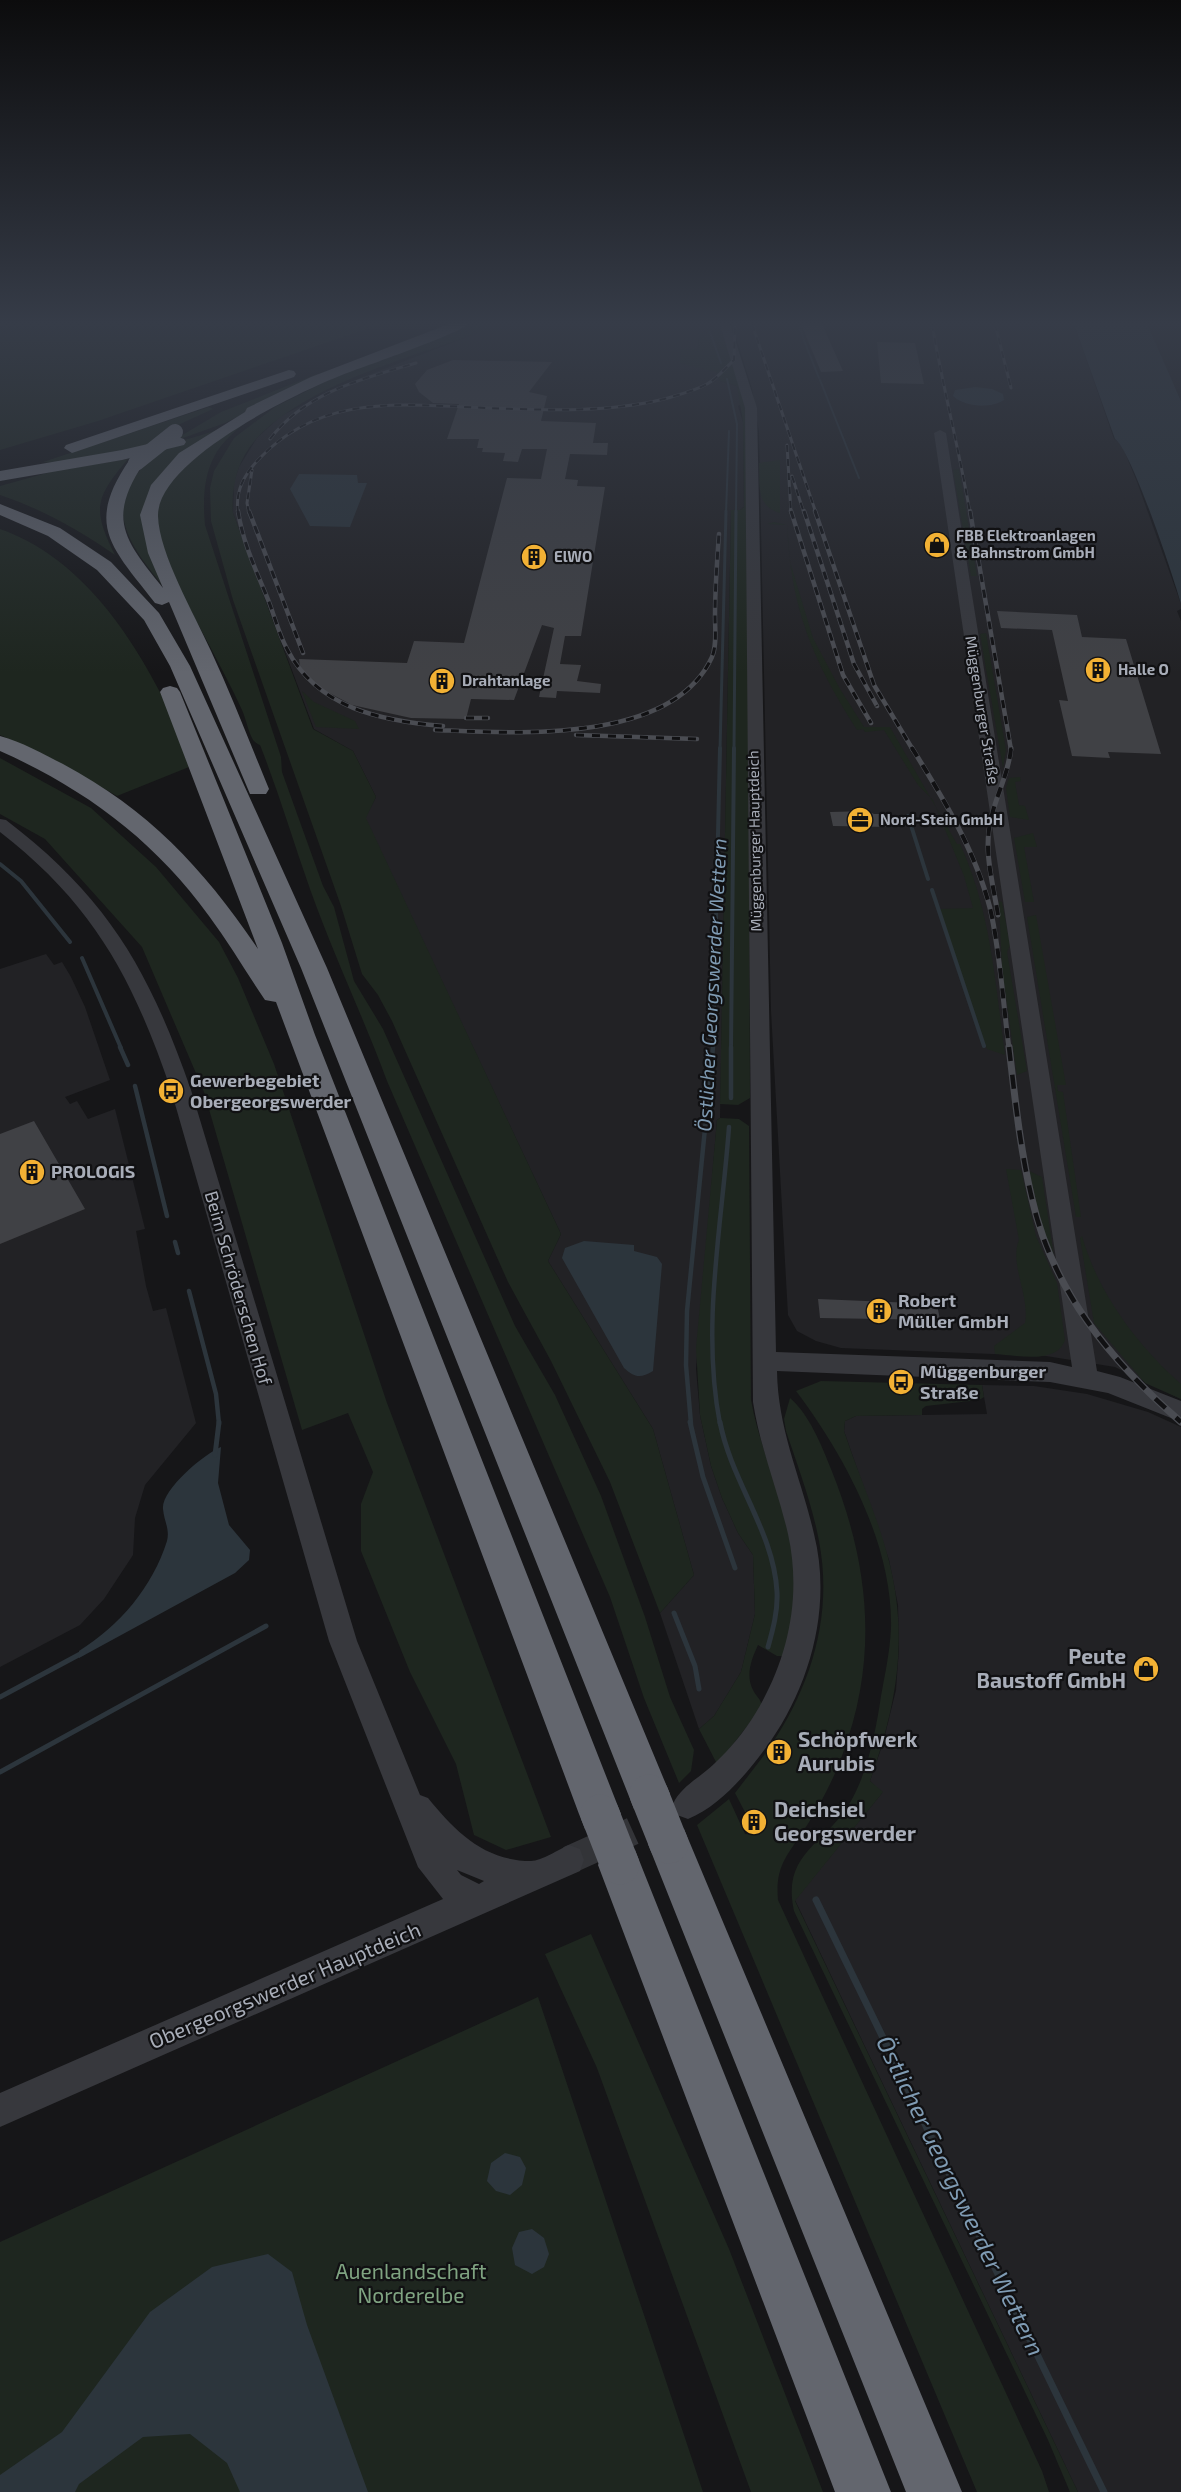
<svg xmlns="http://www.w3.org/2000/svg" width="1181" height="2492" font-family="'Exo 2',sans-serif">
<rect width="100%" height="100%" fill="#161618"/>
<!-- built -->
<path fill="#222225" d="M481,324H721L723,331L699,337L696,360H712L720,381L737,386L742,404L738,406L743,422L744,507L740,510L731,511L720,1118L717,1120L696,1369L700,1415L711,1466L722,1498L738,1533L753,1555L755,1614L741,1672L714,1716L699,1729L660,1613L694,1575L653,1429L548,1261L561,1234L365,818L376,797L353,751L314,729L233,513L234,482L239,467L257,438L281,416L345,384L480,332Z
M732,324H1074L1114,439L1121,443L1137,482L1181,604V609L1177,611L1181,621V1399L1115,1367L1046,1356L841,1348L816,1341L797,1331L788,1315L771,1011L759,432L752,389Z
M1147,324H1181V401L1155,345Z
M46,954L54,965L62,962L71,977L85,1007L110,1080L65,1097L70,1104L77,1101L88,1119L115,1109L145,1229L136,1231L146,1286L153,1311L166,1308L196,1423L145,1485L135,1518L133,1555L104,1599L80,1625L0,1667V969Z
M982,1385L1034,1386L1087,1394L1148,1412L1181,1427V2492H1078L795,1900L882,1793L870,1781L883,1743L896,1690L899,1648L898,1605L889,1560L844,1431L845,1421L856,1416L987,1414Z"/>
<!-- green -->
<path fill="#1e261f" d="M0,324H381L98,421L0,450Z
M474,324H481L480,332C410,358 310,383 258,437C238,458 231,485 233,513L313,729L353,751L376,797L366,818L561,1234L548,1261L653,1429L694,1575L660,1613L610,1482L551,1361L508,1282L392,1021L378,995L362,974L341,906L233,600L211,521L210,488L214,471L234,438L275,407L331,379Z
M705,330L723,331L745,407L747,422L750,1098L738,1105L720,1104L731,510H740L744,507L743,422L737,386L720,381L716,372L680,363L681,349H698L700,332Z
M382,356C336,374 236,412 214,457C203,478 203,503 205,525L281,757L282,772L323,886L334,907L354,981L383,1029L515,1326L555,1395L601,1496L645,1617L670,1697L694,1750L691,1771L679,1783L644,1698L610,1597L387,1081C363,1016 333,954 310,889C293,841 279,793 260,745C257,744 255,742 253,740C248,731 246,719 242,710C231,686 219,664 207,641C189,605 155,556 156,515C158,444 324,377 382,356Z
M317,374L320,375L225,423L169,443L221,412Z
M209,407L213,409L178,425L145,448L55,463L43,462Z
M219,429L149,499L173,598C145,563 100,519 137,474C144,466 153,454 163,448C178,440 203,436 219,429Z
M128,459C95,498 92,509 115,555C79,530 42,509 0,495V486L54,471Z
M780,460V513C755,506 760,483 759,463Z
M959,469L977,576H971L953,470Z
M774,522L787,525L790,562L813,638L840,689L864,727H890L957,844H960C991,912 995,981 1005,1055L987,1049L939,909L973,908L964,876L933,800L918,785L884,730L865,732L863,729L857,730C812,659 791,609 787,525L767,524Z
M0,529C75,555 126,626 161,694C173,716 180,743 189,767L117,796L43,754L0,735Z
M986,633L1006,750L1003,768L980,634Z
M302,691L314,702L355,721L359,729L316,727Z
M0,758L91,808L156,867L219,942L238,978L274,1064L387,1403L551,1837L506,1850L474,1835L456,1764L410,1672L361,1551V1504L373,1472L348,1413L302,1430L204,1092L142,947L45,839L0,814Z
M1020,777L1021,781L1015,782L1019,805L1025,806L1029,820L1010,817L1006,788L1009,778Z
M1033,833L1037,847H1024L1034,902H1025L1014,838Z
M999,901L1002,902L1010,945L1007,952L1027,1071L1017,1075L1002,969Z
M1036,915L1066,1085H1057L1058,1091L1063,1092L1081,1217H1076L1027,917Z
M720,1118L739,1119L749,1126L751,1400C762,1463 802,1532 796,1597C794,1617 788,1637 784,1656H777L758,1645C752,1658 745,1675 753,1690C756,1697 761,1698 762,1707L720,1761L716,1762L699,1729L714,1716L741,1672L755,1614L753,1555L738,1533L722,1498L711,1466L700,1415L696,1348L717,1120Z
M1006,1169L1021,1170L1036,1236L1057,1283L1065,1340C1057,1365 1015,1355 995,1354L994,1346L1025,1323C1030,1296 1009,1263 1019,1240Z
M1029,1171L1042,1177L1054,1257L1044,1235Z
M1082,1236C1098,1293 1137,1345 1181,1384V1399L1145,1383L1094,1323L1080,1238Z
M821,1381L982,1385L984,1397L979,1400L926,1406L922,1409V1415L856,1416L845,1421L844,1431C858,1474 878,1517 889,1561C909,1640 896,1707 870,1781L883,1792L795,1901L1078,2492H1070L1048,2440L794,1911C781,1852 827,1844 851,1801C868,1771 876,1730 881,1696C885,1674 890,1651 891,1628C893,1545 845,1456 796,1391Z
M790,1398C809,1414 822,1446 831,1469C869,1563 879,1656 843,1753C834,1779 819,1807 804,1830C787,1856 775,1866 778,1900L1042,2471L1049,2492H977L697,1825L729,1799L745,1834L756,1835L765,1825L757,1812L747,1816L735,1793L768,1750L772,1762L792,1757L788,1742L771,1745C812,1684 833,1614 819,1541C812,1504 798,1467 786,1431L784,1419Z
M591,1934L729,2249L823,2492H751L597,2068L545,1954Z
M538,1997L703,2492H0V2242Z"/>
<!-- water -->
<path fill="#2c353c" d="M1074,324H1147L1181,401V604C1174,578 1131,449 1115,439Z
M975,387L992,389L1003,394L1004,400C990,409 965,407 953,396L955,390Z
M299,474L357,475L358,483H367L350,527L310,526L290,489Z
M584,1241L634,1245V1251L657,1257L662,1264L653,1371C640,1379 634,1377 624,1368L562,1258L565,1248Z
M221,1447L218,1483L229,1525L250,1550L249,1560L235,1573L79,1658V1651C120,1625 152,1588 167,1541C170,1529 164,1521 163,1509C161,1490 204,1454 221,1447Z
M505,2153L520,2157L526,2168L522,2185L510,2195L496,2191L487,2181L491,2163Z
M532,2229L544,2238L549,2254L544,2267L532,2274L515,2265L512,2248L519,2232Z
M268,2254L292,2272L307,2325L368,2492H240L227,2463L190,2434L143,2437L79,2484L75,2492H0V2475L62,2432L150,2312L212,2267Z"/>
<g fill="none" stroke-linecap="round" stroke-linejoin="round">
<!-- stream-far5 -->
<path stroke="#2c353c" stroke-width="2" d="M798,324L803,336
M710,332L721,363
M803,338L819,378
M727,379L737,424L736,513
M820,380L859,478
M726,513L729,431"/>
<!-- stream-far4 -->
<path stroke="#2c353c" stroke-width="3" d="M720,750L726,511
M734,750L736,511"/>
<!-- stream-far3 -->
<path stroke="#2c353c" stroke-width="4" d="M908,816L928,879
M0,864L21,881L70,942
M932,890L984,1046
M82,958L121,1048
M713,1048L720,748
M731,1048L734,748"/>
<!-- stream-far2 -->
<path stroke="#2c353c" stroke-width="4.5" d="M120,1047L128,1065
M135,1086L167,1216
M731,1098V1047
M175,1242L178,1253
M189,1291L216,1394L219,1424
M691,1424L686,1365L687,1311L713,1047
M720,1424C701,1327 722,1224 729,1127"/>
<!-- stream-far1 -->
<path stroke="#2c353c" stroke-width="5" d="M690,1422L703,1477L735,1568
M720,1422C731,1481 774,1532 777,1592C778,1611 773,1629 768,1647
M215,1455L219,1422
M674,1613L695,1666L699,1689
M0,1697L84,1652
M0,1772L266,1626"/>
<!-- stream -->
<path stroke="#2c353c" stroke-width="7" d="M816,1900L1104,2492"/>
</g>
<!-- building -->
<path fill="#404145" d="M801,324H822L843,371L821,372Z
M877,342L915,343L924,384L881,383Z
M453,360L552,362L529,392L547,396L541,421L596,423L593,443H608L607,455L570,454L565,479L578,480L577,486L605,487L581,636H565L560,664L581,665L577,681L601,684L600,693L557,691L556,698L539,697L554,628L542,625L514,700L471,699L466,719L411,718L352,705L316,686L300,667L299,659L407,663L414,641L464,643L507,478L541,479L547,449H522L518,462L503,461L505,453L482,452L483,448H477L479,439H447L459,404L433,403L419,392L415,384L427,370Z
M997,611L1077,615L1082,637L1126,639L1161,754L1108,752L1110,758L1072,756L1059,700L1068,701L1052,630L1001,628Z
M868,811L874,814H886L889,827L833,826L830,812Z
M34,1121L85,1209L0,1244V1134Z
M818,1299L937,1304L940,1320L820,1318Z"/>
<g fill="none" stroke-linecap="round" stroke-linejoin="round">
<!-- minor-tunnel -->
<path stroke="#333438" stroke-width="28" stroke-dasharray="28 14" stroke-linecap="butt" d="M569,1860L668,1815"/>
<!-- minor -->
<path fill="#37383d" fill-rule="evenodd" d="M720,324H730L757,408L776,1352L1050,1362L1072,1367L934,433L940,430L946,433L1097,1371L1120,1377L1181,1401V1422L1108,1393L1050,1382L777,1371C778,1431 801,1477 814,1534C832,1605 811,1683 770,1742C749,1771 722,1805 688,1819L677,1815L673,1804C681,1786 701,1777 715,1763C730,1749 744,1732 755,1714C788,1660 802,1597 788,1534C778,1490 760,1448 753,1402L745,408Z
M0,819L6,820C108,898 149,970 191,1090L357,1641L420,1795L428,1798C455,1831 484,1861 531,1861C542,1861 559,1849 569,1845L580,1849L584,1860L580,1871L0,2127V2093L443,1899L418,1867L329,1641L171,1090C133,979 94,905 0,832ZM457,1870L484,1881L479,1884L461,1875Z"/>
<!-- highway -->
<path fill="#63666e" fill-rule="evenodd" d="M449,324H468C459,334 362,367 342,375C296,393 157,460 158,516C159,554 195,615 211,651C232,696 250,743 269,789L266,794H250L169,602L162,605L155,603C112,547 84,526 130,459H142L144,463C106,519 125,541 163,588L148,553L140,515L151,485L179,453L245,412L247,408L311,377Z
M289,370L294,371L296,374L294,377L78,451L72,453L64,448L66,445Z
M178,437L184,439L186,442L184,445L122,460L0,481V471L122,450Z
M0,504L60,528L111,562L159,613L190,666L327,968L670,1794L664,1809L649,1815L634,1809L301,968L170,666L144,620L97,570L48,536L0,515Z
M170,686L177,688L180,692L282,943L315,1035L621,1814L615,1829L600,1835L585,1829L579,1814L276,1002L265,1000C246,972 229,943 209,916C154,840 85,789 0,751V736C22,742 43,754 63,764C149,810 204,869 258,949L160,692L163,688Z
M669,1823L684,1829L962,2492H906L648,1844L654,1829Z
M620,1843L635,1850L891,2492H835L598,1865L605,1850Z"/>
<!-- rail-far3 casing -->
<g stroke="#4a4c52" stroke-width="3">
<path id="rail-far3" d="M752,324L816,513
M932,324C943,388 959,449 970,513
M995,324L1011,388
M270,439C306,392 362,379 416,363
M787,445L791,513
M792,476L804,513
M238,513C235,491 244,475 258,460C321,392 404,405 488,408C544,410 608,413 664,399C677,395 695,391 707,384C717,379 726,367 734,360L735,324
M249,513L247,503L252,470"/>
</g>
<!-- rail-far2 casing -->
<g stroke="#4a4c52" stroke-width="4.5">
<path id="rail-far2" d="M238,511C243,544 257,572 269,602C275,618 279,634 287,649C318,709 382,721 443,726
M249,511L303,653
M791,511L843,675L871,723
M804,511L854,664L877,706
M815,511L874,685L913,750
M970,511L1011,750
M466,718H488
M435,730C515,733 672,745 712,657C717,645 715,629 715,616C715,589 717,561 719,534
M576,735L697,739"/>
</g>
<!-- rail-far1 casing -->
<g stroke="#4a4c52" stroke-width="5">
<path id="rail-far1" d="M912,748C943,798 975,850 990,908C1000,950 1003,1004 1009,1048
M998,915C993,883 983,851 991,819C996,795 1009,773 1011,748"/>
</g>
<!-- rail casing -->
<g stroke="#4a4c52" stroke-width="7">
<path id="rail" d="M1009,1047C1015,1098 1020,1149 1032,1199C1053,1292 1111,1361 1181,1422"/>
</g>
<!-- rail-far3 -->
<use href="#rail-far3" stroke="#111113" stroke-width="2" stroke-dasharray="7" stroke-linecap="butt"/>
<!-- rail-far2 -->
<use href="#rail-far2" stroke="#111113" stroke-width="3" stroke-dasharray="8" stroke-linecap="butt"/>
<!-- rail-far1 -->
<use href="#rail-far1" stroke="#111113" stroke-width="4" stroke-dasharray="10" stroke-linecap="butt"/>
<!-- rail -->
<use href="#rail" stroke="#111113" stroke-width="4.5" stroke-dasharray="14" stroke-linecap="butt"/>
<!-- highway-bridge-far1 -->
<path stroke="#63666e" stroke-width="16" d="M136,463L175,432"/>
<!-- highway-bridge -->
<path stroke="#63666e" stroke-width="39" d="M649,1794L669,1844
M600,1814L620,1865"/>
</g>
<!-- sky -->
<linearGradient id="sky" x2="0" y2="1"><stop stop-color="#0c0c0d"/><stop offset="0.48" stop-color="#363c48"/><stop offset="1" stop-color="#363c48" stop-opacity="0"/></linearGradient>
<rect width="1181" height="673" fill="url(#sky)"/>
<!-- icons -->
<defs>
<g id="shop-disc" transform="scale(1.35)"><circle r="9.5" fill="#f2b134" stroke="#111113"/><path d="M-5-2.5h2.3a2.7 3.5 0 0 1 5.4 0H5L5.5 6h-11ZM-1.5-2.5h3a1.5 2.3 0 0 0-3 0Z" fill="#111"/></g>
<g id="building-disc" transform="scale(1.35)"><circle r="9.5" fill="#f2b134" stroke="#111113"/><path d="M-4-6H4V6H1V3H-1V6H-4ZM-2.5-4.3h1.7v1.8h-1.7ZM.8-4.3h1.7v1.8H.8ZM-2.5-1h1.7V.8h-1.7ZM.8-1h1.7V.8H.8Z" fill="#111"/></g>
<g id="office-disc" transform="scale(1.35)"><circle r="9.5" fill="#f2b134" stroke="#111113"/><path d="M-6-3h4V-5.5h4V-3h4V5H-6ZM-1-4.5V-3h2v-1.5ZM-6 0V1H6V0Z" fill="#111"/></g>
<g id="bus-disc" transform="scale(1.35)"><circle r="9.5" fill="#f2b134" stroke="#111113"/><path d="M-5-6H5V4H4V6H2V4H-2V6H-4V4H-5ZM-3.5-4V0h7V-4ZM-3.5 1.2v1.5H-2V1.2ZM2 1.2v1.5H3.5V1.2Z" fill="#111"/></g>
</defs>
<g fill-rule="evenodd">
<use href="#shop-disc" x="937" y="545"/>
<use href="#building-disc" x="534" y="557"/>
<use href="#building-disc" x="1098" y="670"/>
<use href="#building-disc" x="442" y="681"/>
<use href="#office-disc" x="860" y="820"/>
<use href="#bus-disc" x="171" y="1091"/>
<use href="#building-disc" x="32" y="1172"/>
<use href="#building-disc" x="879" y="1311"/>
<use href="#bus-disc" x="901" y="1382"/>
<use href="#shop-disc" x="1146" y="1669"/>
<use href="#building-disc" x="779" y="1752"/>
<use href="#building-disc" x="754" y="1822"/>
</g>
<g text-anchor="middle" stroke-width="4.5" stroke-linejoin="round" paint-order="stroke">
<!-- far-poi labels -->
<g font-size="15" font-weight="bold" fill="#a8adb8" stroke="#111113" text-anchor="start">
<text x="956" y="541">FBB Elektroanlagen<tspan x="956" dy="17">&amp; Bahnstrom GmbH</tspan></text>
<text x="554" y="562">ElWO</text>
<text x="1118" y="675">Halle O</text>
<text x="462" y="686">Drahtanlage</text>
<text x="880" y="825">Nord-Stein GmbH</text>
</g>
<!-- far-street labels -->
<g font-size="15" fill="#a8adb8" stroke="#111113">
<text transform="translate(982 710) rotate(81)" y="5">Müggenburger Straße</text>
<text transform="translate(755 841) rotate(-91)" y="5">Müggenburger Hauptdeich</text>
</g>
<!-- poi labels -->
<g font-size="18" font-weight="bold" fill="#a8adb8" stroke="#111113" text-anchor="start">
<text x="190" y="1087">Gewerbegebiet<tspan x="190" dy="21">Obergeorgswerder</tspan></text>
<text x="51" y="1178">PROLOGIS</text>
<text x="898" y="1307">Robert<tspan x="898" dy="21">Müller GmbH</tspan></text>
<text x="920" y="1378">Müggenburger<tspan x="920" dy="21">Straße</tspan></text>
</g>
<!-- street labels -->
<g font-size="18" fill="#a8adb8" stroke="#111113">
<text transform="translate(238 1288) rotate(74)" y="6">Beim Schröderschen Hof</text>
</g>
<!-- water labels -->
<g font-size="20" font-style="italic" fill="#7f9bb3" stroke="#111113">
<text transform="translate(712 985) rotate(-87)" y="7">Östlicher Georgswerder Wettern</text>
</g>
<!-- near-poi labels -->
<g font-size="21" font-weight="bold" fill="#a8adb8" stroke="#111113" text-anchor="start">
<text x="1126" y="1664" text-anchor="end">Peute<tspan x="1126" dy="24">Baustoff GmbH</tspan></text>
<text x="798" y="1747">Schöpfwerk<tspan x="798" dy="24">Aurubis</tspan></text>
<text x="774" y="1817">Deichsiel<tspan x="774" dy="24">Georgswerder</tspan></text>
</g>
<!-- near-street labels -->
<g font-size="21" fill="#a8adb8" stroke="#111113">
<text transform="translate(285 1986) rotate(-23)" y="7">Obergeorgswerder Hauptdeich</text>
</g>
<!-- near-park labels -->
<g font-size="21" fill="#7fa381" stroke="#111113">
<text x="411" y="2279">Auenlandschaft<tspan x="411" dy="24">Norderelbe</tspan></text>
</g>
<!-- near-water labels -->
<g font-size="24" font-style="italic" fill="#7f9bb3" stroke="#111113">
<text transform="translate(960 2196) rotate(64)" y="8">Östlicher Georgswerder Wettern</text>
</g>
</g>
</svg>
